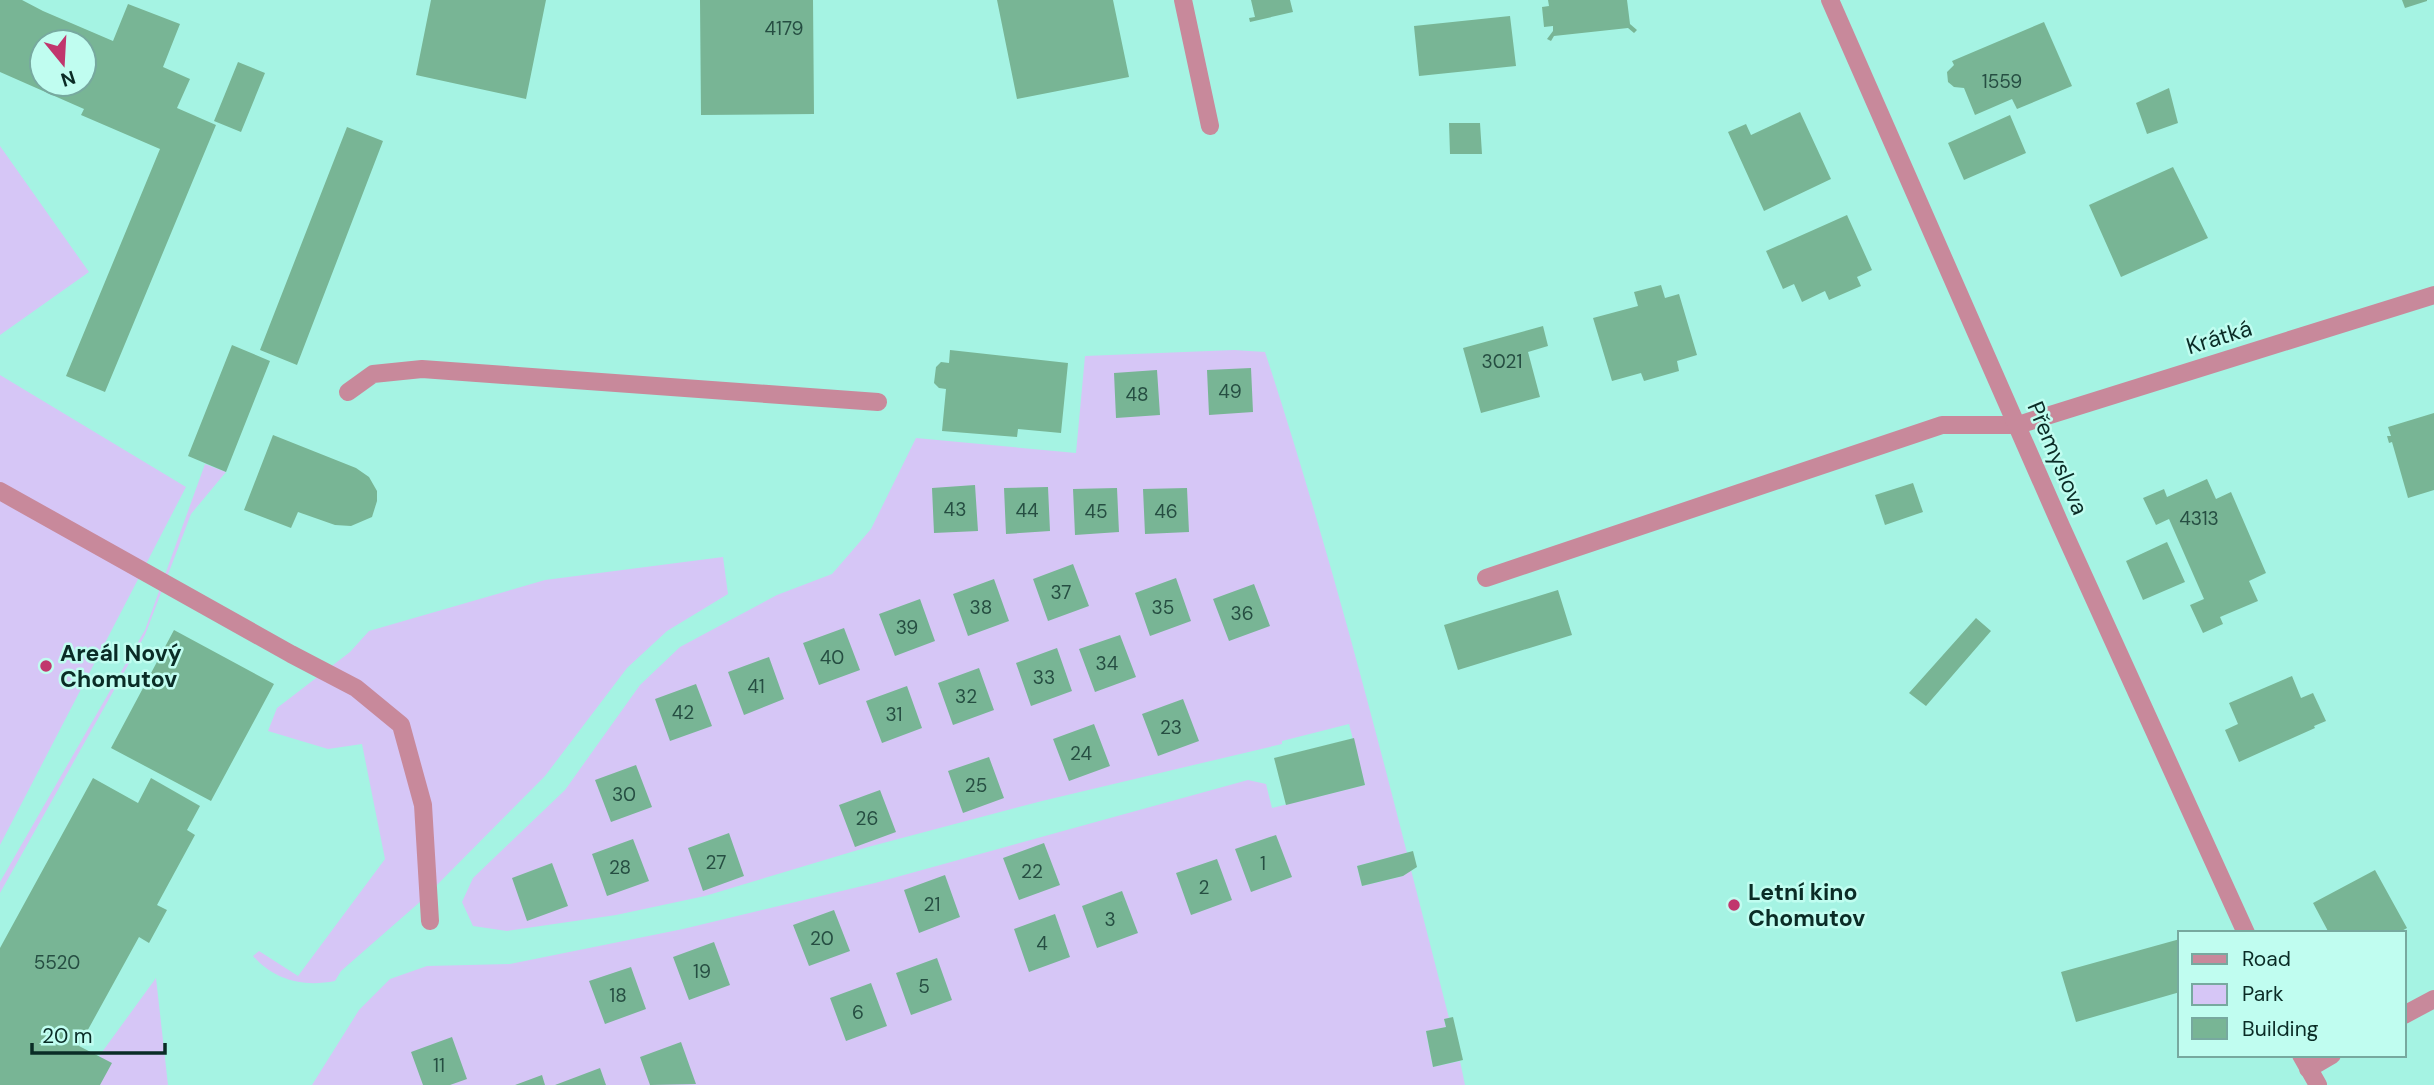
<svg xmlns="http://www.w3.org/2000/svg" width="2434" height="1085" font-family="'DM Sans',sans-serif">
<rect width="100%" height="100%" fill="#a5f3e3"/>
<!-- green -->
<path fill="#d6c6f6" d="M0,146L89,272L0,335Z
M1234,350L1265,352C1319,517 1364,684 1407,853L1357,866L1362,886L1403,876L1411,870L1449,1018L1444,1019L1446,1027L1426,1032L1433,1067L1460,1061L1465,1085H312L359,1010L390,979L427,966L510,964L683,929L875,883L1248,780L1266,784L1272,808L1365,785L1349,724L1282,741V744L1042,801L868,847L705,896L616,915L507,931L473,926L462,902L473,878L565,790L640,685L680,647L777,595L832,574L871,529L916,438L1076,453L1085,356Z
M0,375L186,487L0,845Z
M205,464L226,472L191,514L145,635L0,893V882L145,630Z
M723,557L728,594L667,631L627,668L545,776L421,901L341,971L335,981C304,987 275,981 253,956L259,951L298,976L385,859L362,744L328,749L268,731L277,708L350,652L369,631L545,580Z
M156,978L168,1085H78Z"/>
<!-- building -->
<path fill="#78b595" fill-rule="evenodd" d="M0,0H22L43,11L113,41L128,4L180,24L163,67L190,79L177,108L216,125L105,392L66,376L160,149L81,115L84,109L0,72ZM42,42H84V84H42Z
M431,0H546L526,99L416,75Z
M700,0H813L814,114L701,115Z
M997,0H1113L1129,77L1017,99Z
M1251,0H1290L1293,12L1250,22L1249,18L1255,17Z
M1548,0H1627L1630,24L1637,30L1634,33L1628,28L1554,36L1551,41L1547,39L1553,31V26L1544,27L1542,7L1549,6Z
M2402,0H2427V1L2405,8Z
M1510,16L1516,66L1419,76L1414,26Z
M2044,22L2072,86L2017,109L2012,99L1975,115L1964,88L1954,87L1948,82L1947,72L1954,65L1952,61Z
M238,62L265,73L241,132L214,121Z
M2169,88L2178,123L2147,134L2136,103Z
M1800,112L1831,179L1764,211L1728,132L1746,124L1751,135Z
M2010,115L2026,153L1964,180L1948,143Z
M1449,123H1480L1482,154H1450Z
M347,127L383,141L297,365L260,350Z
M2173,167L2208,238L2121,277L2089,205Z
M1847,215L1872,270L1857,277L1861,286L1829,300L1825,291L1802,302L1794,284L1783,289L1766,251Z
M1661,285L1665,298L1679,294L1697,355L1677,361L1679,371L1644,381L1641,373L1612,381L1593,318L1638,306L1634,292Z
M1543,326L1548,346L1528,352L1540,397L1481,413L1463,348Z
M232,345L270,361L226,472L188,456Z
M950,350L1068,363L1061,433L1018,429L1017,437L942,431L946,389L939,388L934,383L936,367L941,362L949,363Z
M1251,368L1253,412L1209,415L1207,370Z
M1157,370L1160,415L1116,418L1114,373Z
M2434,413V490L2408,498L2392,442L2389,443L2387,436H2391L2388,427Z
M273,435L356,468L369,477L377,491V501L372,517L351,526L335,525L298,512L291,528L244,510Z
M2207,479L2216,499L2231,492L2266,573L2249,581L2258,601L2220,617L2223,624L2203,633L2190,605L2204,599L2169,519L2156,525L2143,498L2164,489L2167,497Z
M1913,483L1923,512L1885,525L1875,495Z
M975,485L978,531L934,533L932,488Z
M1048,487L1050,531L1006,534L1004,488Z
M1117,488L1119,532L1075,535L1073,489Z
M1187,488L1189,532L1145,534L1143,489Z
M2167,542L2185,582L2143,600L2126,561Z
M1073,564L1089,606L1048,621L1033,579Z
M1176,578L1191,621L1150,636L1135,593Z
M994,579L1009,621L968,636L953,594Z
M1254,584L1270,626L1229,641L1213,599Z
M1558,590L1572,635L1458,670L1444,625Z
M920,599L935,641L895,656L879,614Z
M1976,618L1991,631L1926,706L1909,693Z
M844,628L860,670L819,685L803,643Z
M174,630L274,684L211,801L111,748Z
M1120,635L1136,677L1095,692L1079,649Z
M1057,648L1072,691L1031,706L1016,663Z
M769,657L784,699L744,715L728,672Z
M979,668L994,710L953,725L938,683Z
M2292,676L2301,698L2313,693L2326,721L2314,726L2315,728L2239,762L2225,730L2238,724L2229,703Z
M696,684L712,726L670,741L655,699Z
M907,686L922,728L882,743L866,701Z
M1183,699L1199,741L1158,756L1142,714Z
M1094,724L1110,766L1069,781L1053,739Z
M1354,738L1365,785L1286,805L1274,758Z
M989,757L1004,798L963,813L948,771Z
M636,765L652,807L611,822L595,780Z
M93,778L138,803L151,778L200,806L187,830L195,835L157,905L167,910L149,943L139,937L79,1046L112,1063L100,1085H0V948Z
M880,790L896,832L855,847L839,805Z
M729,833L744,876L703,891L688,848Z
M1276,835L1292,877L1251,892L1235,849Z
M633,839L649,881L607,896L592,854Z
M1044,843L1060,885L1019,900L1003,858Z
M1413,851L1417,867L1403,876L1362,886L1357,866Z
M1217,859L1232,900L1191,915L1176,873Z
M552,863L568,906L527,921L512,878Z
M2375,870L2407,928L2398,933H2329L2313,903Z
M945,875L960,917L919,933L904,890Z
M1122,891L1138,933L1097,948L1082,906Z
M834,910L850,951L809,966L793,925Z
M1055,914L1070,957L1029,972L1014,929Z
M2180,939V992L2076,1022L2061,972Z
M714,942L730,985L689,1000L673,957Z
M937,958L952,1000L911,1015L896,973Z
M631,967L646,1009L605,1024L589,981Z
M871,983L887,1026L846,1041L830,998Z
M1453,1017L1463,1060L1433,1067L1426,1031L1446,1027L1444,1019Z
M452,1037L467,1079L450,1085H423L411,1052Z
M681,1042L696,1084L650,1085L640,1057Z
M600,1068L606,1085H555Z
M542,1075L545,1085H515Z"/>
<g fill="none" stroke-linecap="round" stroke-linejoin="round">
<!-- lane -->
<path stroke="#c8899b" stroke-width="18" d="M1183,0L1210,126
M348,392L373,374L422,369L878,402
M0,491L291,654L356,688L401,725L423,805L430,921
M1486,578L1942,425H2018"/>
<!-- street -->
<path stroke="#c8899b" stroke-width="18" d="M1830,0L2061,526L2246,933
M2018,425L2434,295
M2404,1015L2434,999
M2301,1055L2318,1085
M2308,1069L2332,1055"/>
</g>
<!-- markers -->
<g fill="#c1366d" stroke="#c0fdf0" stroke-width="2.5">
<circle cx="46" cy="666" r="7"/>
<circle cx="1734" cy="905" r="7"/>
</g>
<g text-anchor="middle" stroke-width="5" stroke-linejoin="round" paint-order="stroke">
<!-- number labels -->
<g font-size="19" fill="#264e42">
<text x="784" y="35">4179</text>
<text x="2002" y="88">1559</text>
<text x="1502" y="368">3021</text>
<text x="1230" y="398">49</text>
<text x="1137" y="401">48</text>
<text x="955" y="516">43</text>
<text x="1027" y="517">44</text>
<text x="1096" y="518">45</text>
<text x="1166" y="518">46</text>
<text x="2199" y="525">4313</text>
<text x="1061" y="599">37</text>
<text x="981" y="614">38</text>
<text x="1163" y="614">35</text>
<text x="1242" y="620">36</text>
<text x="907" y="634">39</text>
<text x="832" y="664">40</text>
<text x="1107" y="670">34</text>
<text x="1044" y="684">33</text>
<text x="756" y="693">41</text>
<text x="966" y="703">32</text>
<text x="683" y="719">42</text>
<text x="894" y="721">31</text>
<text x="1171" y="734">23</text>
<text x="1081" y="760">24</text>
<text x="976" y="792">25</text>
<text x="624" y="801">30</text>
<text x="867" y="825">26</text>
<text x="716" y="869">27</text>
<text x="1263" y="870">1</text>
<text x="620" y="874">28</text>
<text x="1032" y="878">22</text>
<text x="1204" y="894">2</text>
<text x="932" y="911">21</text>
<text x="1110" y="926">3</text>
<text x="822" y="945">20</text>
<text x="1042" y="950">4</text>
<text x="57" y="969">5520</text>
<text x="702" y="978">19</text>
<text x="924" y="993">5</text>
<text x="618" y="1002">18</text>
<text x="858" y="1019">6</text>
<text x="439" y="1072">11</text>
</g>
<!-- street labels -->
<g font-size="23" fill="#0a2c26" stroke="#c0fdf0">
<text transform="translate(2219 337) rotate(-17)" y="8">Krátká</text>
<text transform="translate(2058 458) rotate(67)" y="8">Přemyslova</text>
</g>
<!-- poi labels -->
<g font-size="23" font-weight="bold" fill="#0a2c26" stroke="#c0fdf0" text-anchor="start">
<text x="60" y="661">Areál Nový<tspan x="60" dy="26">Chomutov</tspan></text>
<text x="1748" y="900">Letní kino<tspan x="1748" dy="26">Chomutov</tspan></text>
</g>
</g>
<!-- legend -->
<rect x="2178" y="931" width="228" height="126" fill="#c0fdf0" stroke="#77a99f" stroke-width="2"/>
<rect x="2192" y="954" width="35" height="10" fill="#c8899b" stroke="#77a99f" stroke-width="2"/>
<text x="2242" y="966" font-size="21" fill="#0a2c26">Road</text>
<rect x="2192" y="984" width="35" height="21" fill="#d6c6f6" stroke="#77a99f" stroke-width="2"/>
<text x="2242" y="1001" font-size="21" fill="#0a2c26">Park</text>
<rect x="2192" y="1018" width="35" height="21" fill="#78b595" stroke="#77a99f" stroke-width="2"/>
<text x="2242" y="1036" font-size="21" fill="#0a2c26">Building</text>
<!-- north arrow -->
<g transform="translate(63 63) rotate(162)"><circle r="33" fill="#c0fdf0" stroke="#77a99f" stroke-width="2"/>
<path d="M0-5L12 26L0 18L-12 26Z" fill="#c1366d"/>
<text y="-10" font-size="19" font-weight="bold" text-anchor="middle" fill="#0a2c26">N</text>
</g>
<!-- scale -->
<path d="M32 1043v10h133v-10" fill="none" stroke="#0a2c26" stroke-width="3.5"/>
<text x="42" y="1043" font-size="21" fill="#0a2c26" stroke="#c0fdf0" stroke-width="5" paint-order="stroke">20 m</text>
</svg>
